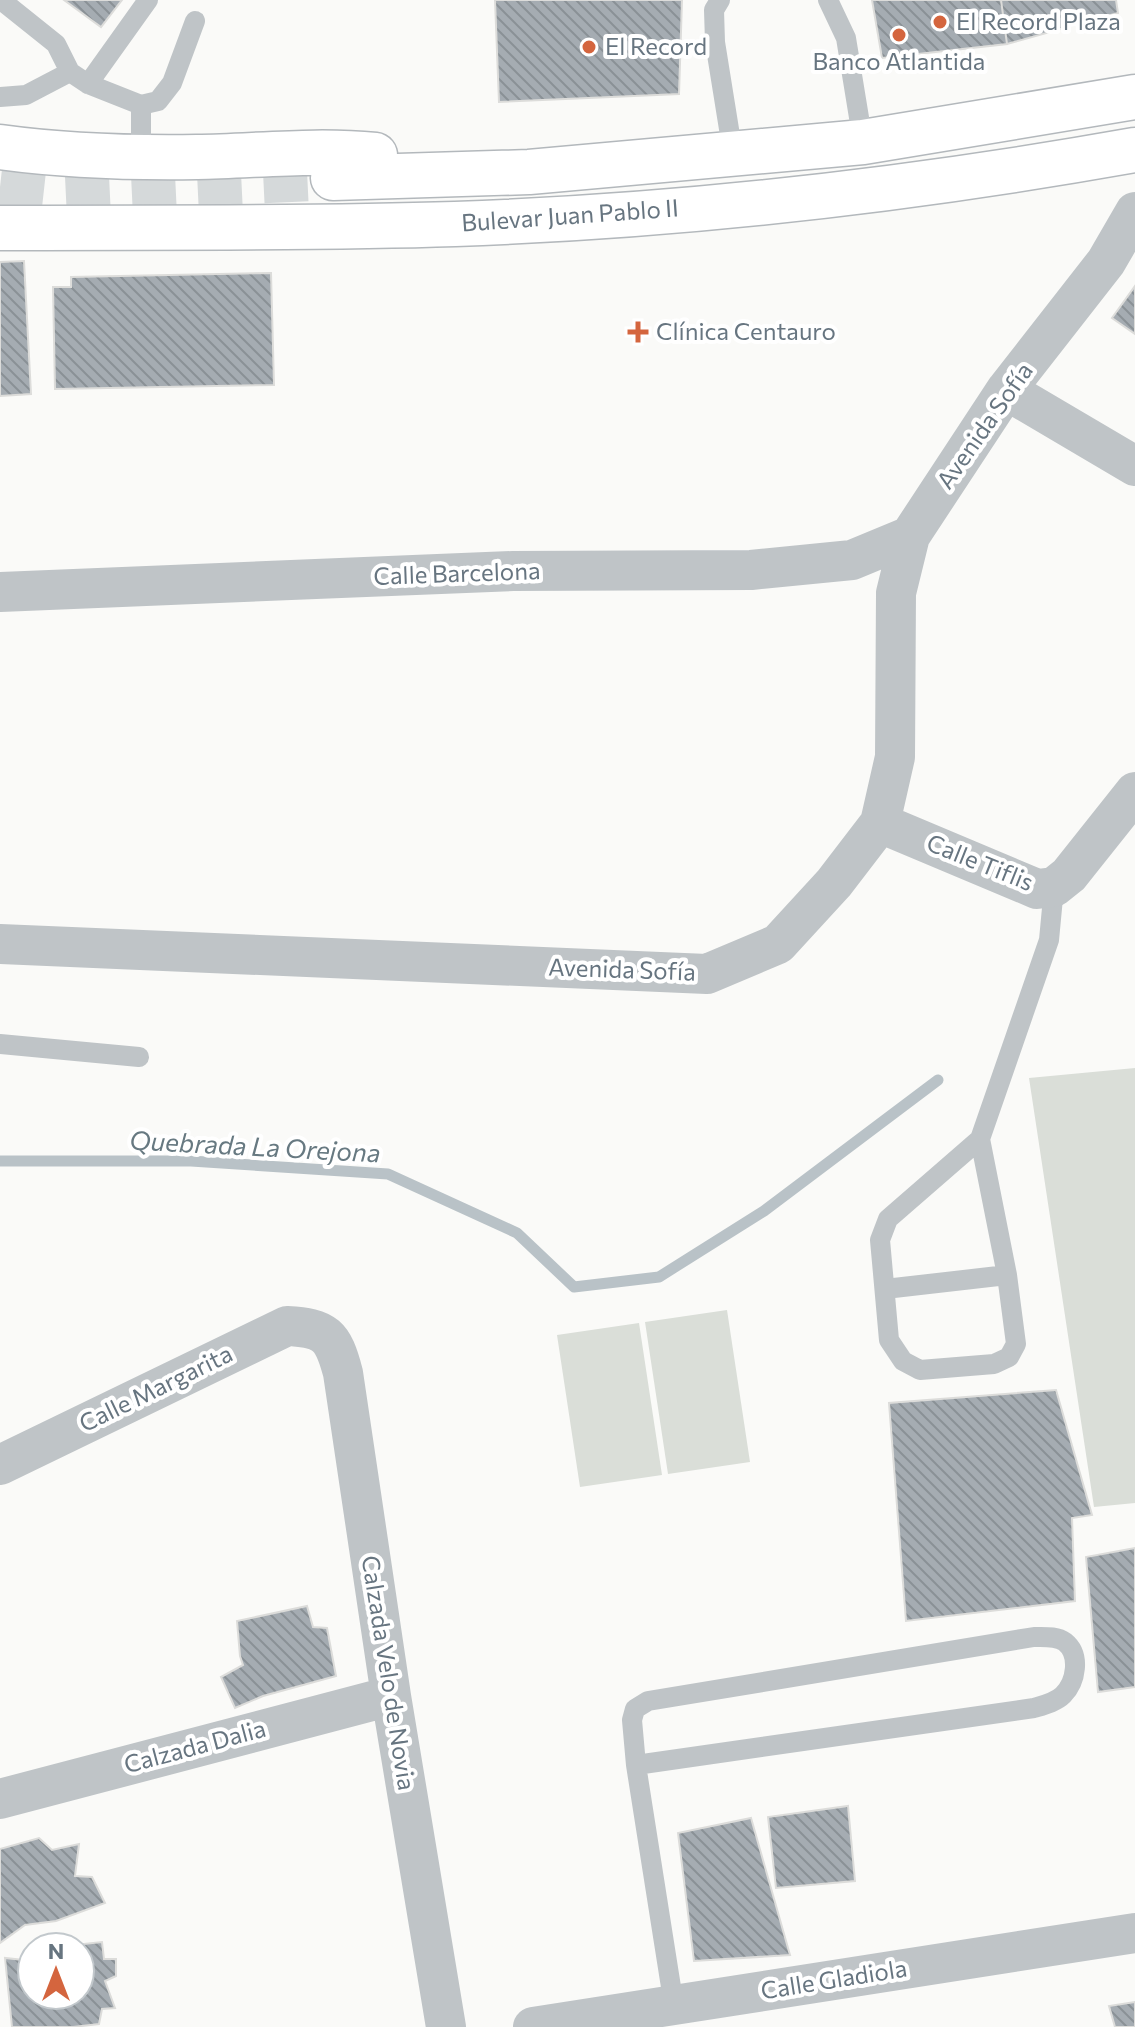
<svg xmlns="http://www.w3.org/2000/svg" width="1135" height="2027" font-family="Commissioner,sans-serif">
<defs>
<pattern id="building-back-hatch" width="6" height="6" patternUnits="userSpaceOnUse" patternTransform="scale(2)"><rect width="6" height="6" fill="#a5acb2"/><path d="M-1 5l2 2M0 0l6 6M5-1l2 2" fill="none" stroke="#8a9196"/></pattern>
</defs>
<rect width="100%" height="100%" fill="#fafaf8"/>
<!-- green -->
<path fill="#daded8" d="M1135,1068V1503L1094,1507L1029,1078Z
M727,1310L750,1462L668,1474L645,1322Z
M639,1323L662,1475L580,1487L557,1335Z"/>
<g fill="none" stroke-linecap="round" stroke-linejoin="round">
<!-- stream -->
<path stroke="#b9c2c7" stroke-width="11" d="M0,1161H191L388,1174L517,1233L574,1287L659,1277L764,1211L938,1080"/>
</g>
<!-- building -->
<path fill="url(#building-back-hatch)" stroke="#dcdcda" stroke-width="2" d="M64,0H122L101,27Z
M495,0H682L679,94L499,102Z
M872,0H1001L1007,44L882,58Z
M1001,0H1116L1118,13L1007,44Z
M24,261L31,394L0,396V262Z
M271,273L274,385L55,389L53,287H71V277Z
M1135,286V334L1112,318Z
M1056,1390L1092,1515L1072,1518L1075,1601L906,1621L889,1403Z
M1135,1548V1687L1098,1692L1086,1557Z
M307,1606L313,1627L327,1628L336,1676L263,1696L235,1708L221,1677L243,1665L240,1656L237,1621Z
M848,1806L855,1881L776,1888L768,1817Z
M751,1818L790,1955L694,1961L678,1833Z
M39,1838L52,1850L79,1844L75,1876L92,1877L105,1903L56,1921L25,1925L0,1943V1849Z
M102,1942L104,1959H116V1976L105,1981L115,2008L102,2009L99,2024L73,2027H12L5,1958L32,1961V1995H80V1947L74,1945Z
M1135,2002V2027H1115L1109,2006Z"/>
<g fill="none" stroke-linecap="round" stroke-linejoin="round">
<!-- primary-tunnel -->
<path stroke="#d5d9da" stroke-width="44" stroke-dasharray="44 22" stroke-linecap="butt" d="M0,187L45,192L333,178"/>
<!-- primary casing -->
<g stroke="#b3b8bc" stroke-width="47">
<path id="primary" d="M0,147C65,156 131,158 197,157C256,156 316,149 375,155
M333,178L529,172L863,142L1135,97
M0,228C151,227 303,229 455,224C683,216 910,190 1135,150"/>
</g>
<!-- service -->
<path stroke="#bfc4c7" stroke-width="20" d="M1,0L56,44L70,72L88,84L141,105V157
M720,0L714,10L715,42L733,154
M828,0L846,38L863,142
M88,84L148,0
M0,97L26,95L70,72
M141,105L158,101L172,83L195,21
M0,1044L139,1057
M980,1139L1007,1275L1016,1344L1009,1357L994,1364L920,1370L903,1361L889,1340L880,1240L888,1219L980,1139L1049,940L1054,887
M885,1289L1007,1275
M636,1765L1034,1708C1044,1705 1056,1702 1063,1695C1076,1682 1081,1655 1065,1642C1057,1636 1045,1637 1034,1637L648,1701L635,1709L632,1720L636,1765L674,2006"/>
<!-- minor -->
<path stroke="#bfc4c7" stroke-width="40" d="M1006,390L1135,466
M0,592L513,571L751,570L852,560L910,536
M880,823L1037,889L1054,887L1069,875L1135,792
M0,944L707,974L778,944L834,883L880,823L895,757L896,593L910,536L1006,390L1106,262L1135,212
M0,1465L287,1326C326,1328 333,1335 343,1373L391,1696L446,2027
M0,1799L391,1696
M533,2027L1135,1933"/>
<!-- primary -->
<use href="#primary" stroke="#fff" stroke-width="44"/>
</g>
<!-- markers -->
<g fill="#d4653e" stroke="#fff" stroke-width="3">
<circle cx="940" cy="22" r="8"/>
<circle cx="899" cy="35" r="8"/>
<circle cx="589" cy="47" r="8"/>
<path d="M634 320h8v8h8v8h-8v8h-8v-8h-8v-8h8z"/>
</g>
<g text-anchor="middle" stroke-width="8" stroke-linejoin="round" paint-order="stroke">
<!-- poi labels -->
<g font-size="24" fill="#677580" stroke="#fff" text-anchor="start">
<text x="956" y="30">El Record Plaza</text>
<text x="605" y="55">El Record</text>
<text x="899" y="70" text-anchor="middle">Banco Atlantida</text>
<text x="656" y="340">Clínica Centauro</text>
</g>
<!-- street labels -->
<g font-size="24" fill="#677580" stroke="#fff">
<text transform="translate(570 216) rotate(-4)" y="8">Bulevar Juan Pablo II</text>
<text transform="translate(985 426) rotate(-55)" y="8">Avenida Sofía</text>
<text transform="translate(457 574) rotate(-2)" y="8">Calle Barcelona</text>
<text transform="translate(980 863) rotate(22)" y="8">Calle Tiflis</text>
<text transform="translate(622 970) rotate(2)" y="8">Avenida Sofía</text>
<text transform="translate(156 1389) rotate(-26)" y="8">Calle Margarita</text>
<text transform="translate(388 1673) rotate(81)" y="8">Calzada Velo de Novia</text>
<text transform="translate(195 1747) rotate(-15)" y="8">Calzada Dalia</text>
<text transform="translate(834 1980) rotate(-9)" y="8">Calle Gladiola</text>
</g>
<!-- water labels -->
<g font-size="26" font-style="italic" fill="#677981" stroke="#fff">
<text transform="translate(255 1147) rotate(3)" y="9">Quebrada La Orejona</text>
</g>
</g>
<!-- north arrow -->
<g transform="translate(56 1971)"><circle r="38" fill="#ffffff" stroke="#c2c8cc" stroke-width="2"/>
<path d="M0-6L14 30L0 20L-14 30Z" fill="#d4653e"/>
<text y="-12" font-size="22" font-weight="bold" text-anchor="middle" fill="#677580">N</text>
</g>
</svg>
